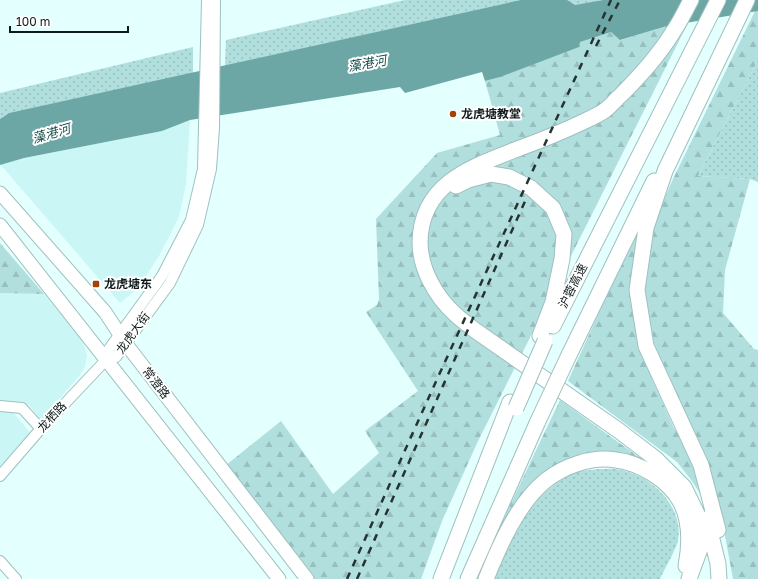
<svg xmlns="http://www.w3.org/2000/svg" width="758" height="579" font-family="'Golos Text','Noto Sans SC',sans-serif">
<defs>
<pattern id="forest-firs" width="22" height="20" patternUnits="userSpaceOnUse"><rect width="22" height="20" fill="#b0dfde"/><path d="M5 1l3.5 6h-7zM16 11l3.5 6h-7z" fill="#96bfbe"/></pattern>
<pattern id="park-dots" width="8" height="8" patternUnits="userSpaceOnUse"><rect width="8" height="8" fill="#b0dfde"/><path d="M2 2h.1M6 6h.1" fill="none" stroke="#96bfbe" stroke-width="1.8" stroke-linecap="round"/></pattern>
</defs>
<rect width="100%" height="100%" fill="#e3fffe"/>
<!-- built -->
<path fill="#caf7f6" d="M190,120L186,184L179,217L159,256L138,288L120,303L0,164L24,158L162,131Z
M0,293L44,294L81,338L85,348L87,356L85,367L79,376L41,420L29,405L0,402Z
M0,410L13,412L31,434L0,469Z"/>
<!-- forest -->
<path fill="url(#forest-firs)" d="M755,11H758V60L698,176L750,179L725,270L723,313L754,349L758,350V579H733L719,503L704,456L654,344L650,330L644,290L652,227L672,181Z
M688,23L478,441L442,521L421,579H314L225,466L281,421L333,494L379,453L365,431L418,391L366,312L377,305L379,299L376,219L437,153L500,135L485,81C518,72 547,56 579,42C589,38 600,35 611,32L621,40L667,26Z
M635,233L638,236L640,340L652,379L674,428L687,449L703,493L701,495L692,481L677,462L568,381Z
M0,243L44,294L0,293Z
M560,400L647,463L622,457L556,468L484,567L481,566Z"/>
<!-- park -->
<path fill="url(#park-dots)" d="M405,0H603L521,16L518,1L225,66L226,40Z
M193,47V73L9,113L0,119V93Z
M758,60V182L750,179L698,176Z
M599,469C606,469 614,468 621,470C651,476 684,506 678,540C677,548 664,570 660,579H492C513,537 528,493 575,473C582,470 591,470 599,469Z"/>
<!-- water -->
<path fill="#6ca7a6" d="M521,0H567L575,5L603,0H758V11L667,26L620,40L611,32L580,42L579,47L500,77L485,81L482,72L405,93L400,87L190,120L162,131L24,158L0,165V119L9,113Z"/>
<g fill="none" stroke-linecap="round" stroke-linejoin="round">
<!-- minor casing -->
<g stroke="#9ec0bf" stroke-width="12">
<path id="minor" d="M106,360L116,357L170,283L198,225L211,169L214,128L215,0
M0,406L22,408L41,429
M0,476L38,432L106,360L109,349L162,276L191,220L203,169L207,0
M0,561L16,579"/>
</g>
<!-- major casing -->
<g stroke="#9ec0bf" stroke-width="15">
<path id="major" d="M0,193L105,312L126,344L307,579
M0,225L279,579"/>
</g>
<!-- highway casing -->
<g stroke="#9ec0bf" stroke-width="17">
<path id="highway" d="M456,186L468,180L491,174L509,177L531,188L553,208L564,234L562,259L553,302L540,336
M553,326L718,0
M569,355L654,181
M707,519L718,564L719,579
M718,530L701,465L646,346L637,290L646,228L665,171L747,0
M441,579L510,402
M468,579L538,421
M486,579C499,547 517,504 545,481C564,466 591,456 616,460C640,463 668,480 680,501C691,521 690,545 686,566
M689,579L700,549L701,534L699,518L684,487L656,459L618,430L476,331C469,325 461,320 455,314C435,296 420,268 420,242C421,182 474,166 520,148C542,140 564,131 585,121C591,118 598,115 604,111C610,107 615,100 621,95C640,76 659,55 673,32C680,22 685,11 691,0"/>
</g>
<!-- minor -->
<use href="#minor" stroke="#fff" stroke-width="10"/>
<!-- major -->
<use href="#major" stroke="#fff" stroke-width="13"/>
<!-- highway -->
<use href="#highway" stroke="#fff" stroke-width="15"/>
<!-- rail -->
<path stroke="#253433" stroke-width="2.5" stroke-dasharray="7 7" stroke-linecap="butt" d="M596,46L620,0
M347,579L438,377L611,0
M357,579L526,199"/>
<!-- highway-bridge casing -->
<g stroke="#9ec0bf" stroke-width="17" stroke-linecap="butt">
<path id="highway-bridge" d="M516,408L545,341
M538,421L569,355"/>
</g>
<!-- highway-bridge -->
<use href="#highway-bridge" stroke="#fff" stroke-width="15"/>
</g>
<!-- markers -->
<g fill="#a44205" stroke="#fff" stroke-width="1.5">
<circle cx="453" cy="114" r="4"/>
<rect x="92" y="280" width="8" height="8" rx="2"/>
</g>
<g text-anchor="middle" stroke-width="4" stroke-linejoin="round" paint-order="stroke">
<!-- poi labels -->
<g font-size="12" font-weight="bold" fill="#0d1a19" stroke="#fff" text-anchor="start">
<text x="461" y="118">龙虎塘教堂</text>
<text x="104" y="288">龙虎塘东</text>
</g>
<!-- street labels -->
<g font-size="12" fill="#0d1a19" stroke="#fff">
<text transform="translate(573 286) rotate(-63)" y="4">沪蓉高速</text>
<text transform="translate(133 333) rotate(-54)" y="4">龙虎大街</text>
<text transform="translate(156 383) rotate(52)" y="4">常澄路</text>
<text transform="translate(52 417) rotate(-47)" y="4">龙栖路</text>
</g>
<!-- water labels -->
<g font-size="13" font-style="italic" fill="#184d4c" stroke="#fff">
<text transform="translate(367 63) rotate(-10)" y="5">藻港河</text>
<text transform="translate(51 133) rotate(-16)" y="5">藻港河</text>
</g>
</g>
<!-- scale -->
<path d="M10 26v6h118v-6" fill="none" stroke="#0d1a19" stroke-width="2"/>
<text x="16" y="26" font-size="12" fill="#0d1a19" stroke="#ffffff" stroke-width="3" paint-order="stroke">100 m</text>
</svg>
